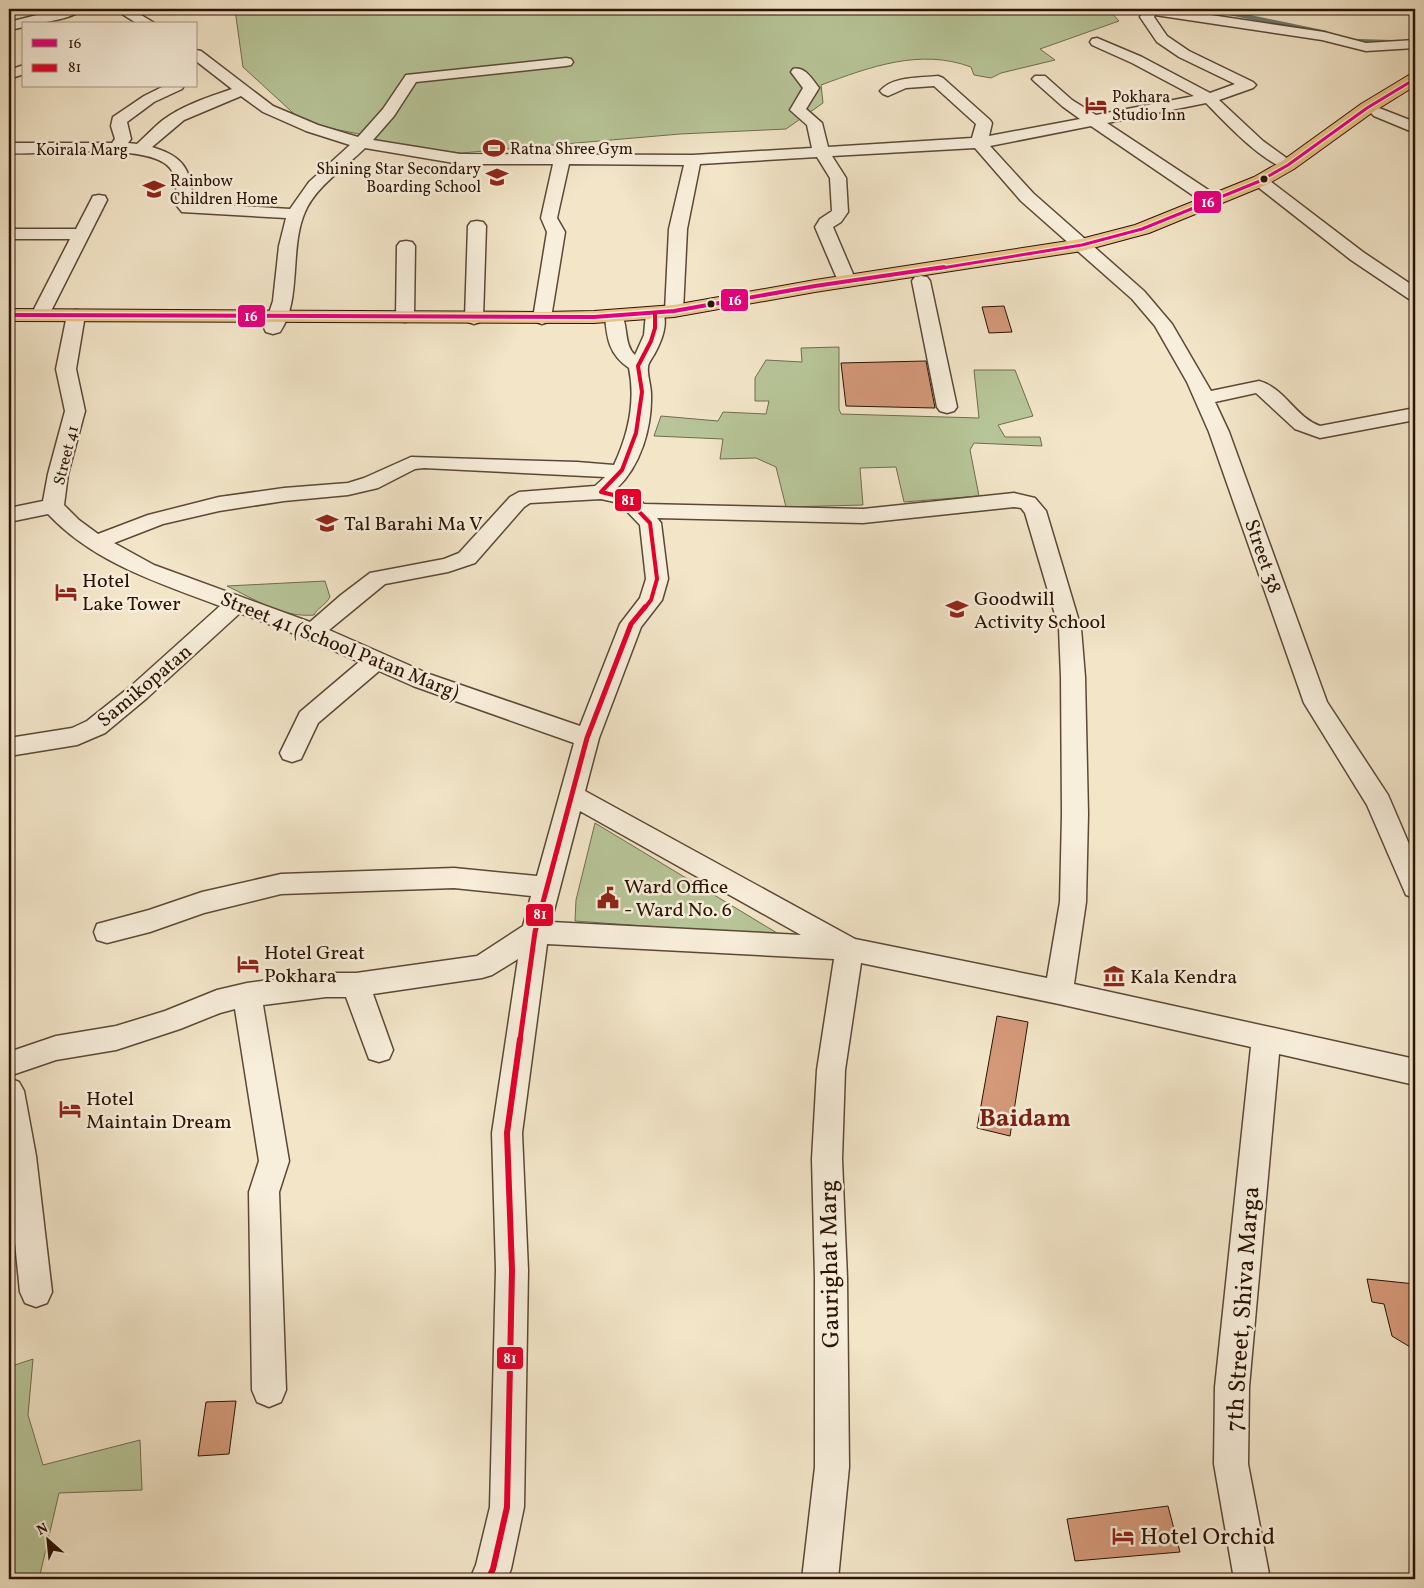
<svg xmlns="http://www.w3.org/2000/svg" width="1424" height="1588" font-family="Vollkorn,serif">
<rect width="100%" height="100%" fill="#f2e5c8"/>
<filter id="stains"><feTurbulence type="fractalNoise" baseFrequency=".004" numOctaves="4"/><feColorMatrix values="0 0 0 0 .2 0 0 0 0 .09 0 0 0 0 .02 0 0 0 .5 -.17"/></filter>
<radialGradient id="worn" r=".72"><stop offset=".6" stop-color="#630" stop-opacity="0"/><stop offset="1" stop-color="#630" stop-opacity=".3"/></radialGradient>
<!-- green -->
<path fill="#b7c598" stroke="#706c4e" d="M233,9H1108L1119,21L1040,49L1055,60L1001,73L991,78L974,75L971,67C920,48 870,67 821,85L823,103L786,129L680,134L461,153L385,145L359,134L304,123L243,67L236,17Z
M839,347V409L841,414L979,418L974,370H1015L1033,416L998,425L1005,437H1040L1042,446L974,443L970,450L979,496L904,502L896,467L860,468L863,505L786,507L776,467L756,458L720,459L723,439L654,436L661,416L718,421L723,412L766,414L769,401H755V378L766,360L802,362L801,348Z
M325,581L330,597C325,606 318,607 314,615C283,618 254,599 227,586Z
M595,823L782,936L575,921L576,900Z
M33,1359L28,1415L43,1465L140,1440L142,1490L59,1493L39,1579H9V1367Z"/>
<g fill="none" stroke-linecap="round" stroke-linejoin="round">
<!-- stream -->
<path stroke="#6e7a70" stroke-width="4.5" d="M1211,9L1326,33
M1353,41L1415,43"/>
</g>
<!-- building -->
<path fill="#d49979" stroke="#2a1304" d="M1004,306L1012,332L989,333L982,307Z
M926,361L935,408L846,406L841,363Z
M997,1016L1028,1022L1010,1136L977,1128Z
M1367,1279L1415,1284V1350L1392,1336L1384,1304L1372,1302Z
M236,1401L229,1454L198,1456L206,1402Z
M1168,1506L1180,1552L1075,1561L1067,1519Z"/>
<g fill="none" stroke-linecap="round" stroke-linejoin="round">
<!-- minor casing -->
<g stroke="#5c4835" stroke-width="3">
<path id="minor" d="M61,9H82C74,19 37,24 24,24V27L9,30V22Z
M114,9H131L156,24H138Z
M1144,9H1171L1324,32L1366,43L1415,40V48L1366,51L1322,40L1155,15L1154,17L1167,36L1189,51L1253,82L1256,85L1253,88L1219,100L1263,141L1296,165L1294,168C1272,174 1222,119 1206,103L1107,123L1219,197L1221,201L1219,205H1207L1091,126L990,146L1033,193L1144,291L1172,324L1211,391L1259,381C1285,388 1295,417 1320,426L1415,408V420L1320,438L1295,429L1256,393L1215,402L1229,432L1327,702L1388,795L1415,858V898L1406,895L1367,805L1304,703L1209,432L1187,382L1155,326L1132,299L1021,201L975,148L832,156L846,178L848,212L841,222L833,227L856,281L853,285L847,286L841,285L838,281L815,227L820,219L832,211L830,178L817,157L700,164L687,229L683,311L680,315L674,316L668,315L665,311L669,229L684,165L569,164L557,218L565,232L551,318L548,322L542,324L536,322L533,318L547,232L541,218L553,164H460L365,148C345,168 316,186 305,212C289,248 302,300 280,332L273,334L266,332L264,328L273,301L279,246L286,218L182,212L177,206C176,195 178,178 170,168C148,141 45,156 9,153V143H112L115,139L111,126L113,117L144,96L164,86H184L182,89L154,102L127,122L131,139L128,143L137,144C146,136 154,127 163,120C183,105 209,97 232,89L196,61V50L201,51L273,106L318,125L358,137L383,109L406,75L566,58L571,59L573,62L571,65L566,66L416,82L394,116L373,140L460,154L693,155L812,148L807,125L790,110L803,88L791,72L793,69C805,66 812,79 819,88L806,109L822,123L828,147L972,138L976,124L934,86L906,88L888,96L883,94L880,91C892,76 921,78 938,76L943,78L990,120L992,123L989,136L1080,119L1062,106L1035,82L1032,79L1035,76H1045L1072,100L1096,115L1194,96L1132,63L1092,45L1090,42L1092,39L1097,38L1142,57L1210,93L1235,84L1179,57L1157,42L1140,17ZM241,96L263,112L306,131L350,145L309,182L290,209L193,203C191,170 185,157 152,147L184,120Z
M24,65V74L9,79V70Z
M1379,108L1415,122V133L1374,116L1371,113L1374,110Z
M1260,176L1266,178L1363,252L1415,287V300L1409,299L1351,260L1254,184L1252,181L1254,178Z
M99,195L105,196L107,200L49,315L46,319L40,320L34,319L31,315L70,239H9V229H76L91,200L93,196Z
M477,221L483,222L486,226L483,318L480,322L474,324L468,322L465,318L468,226L471,222Z
M406,241L412,242L415,246L414,317L411,321L405,322L399,321L396,317L397,246L400,242Z
M921,276L927,277L930,281L957,407L954,411L947,413L940,411L937,407L912,281L915,277Z
M655,308L661,309C670,321 661,342 655,353C653,357 648,363 648,367C647,375 651,385 651,394C652,427 641,466 616,489L633,493L644,504L863,509L1014,493L1035,498L1046,511L1081,628L1085,677L1088,814L1086,902L1074,984L1415,1059V1085L1279,1054L1249,1387L1248,1464L1270,1579H1234L1214,1464L1215,1387L1251,1047L1059,1004L861,963L845,1070L842,1159L847,1278L849,1467L838,1579H802L815,1467V1278L812,1159L817,1070L834,959L547,944L522,1133L528,1270L524,1507L511,1569L507,1579H470L476,1565L490,1507L496,1270L492,1133L518,959L492,975L482,978L373,994L393,1050L389,1059L379,1062L369,1059L346,997H326L263,1005L289,1161L279,1192L286,1390L281,1402L269,1407L257,1402L252,1390L249,1192L259,1161L235,1009L220,1013L180,1029L116,1050L56,1060L9,1076V1052L56,1036L116,1026L165,1011L217,990L247,983L326,973H356L477,956L523,926L531,896L454,888L281,894L204,913L150,932L107,943L97,940L94,932L97,924L149,910L202,892L281,874L454,868L537,876L574,743L413,686L379,671L318,723L301,759L292,762L283,759L280,753L300,712L359,662L305,638L240,613L147,698L105,733L77,745L9,756V738L72,728L87,721L131,686L220,606C159,583 94,563 48,514L9,522V508L43,501L48,474L65,411L56,369L67,315L70,311L76,310L82,311L85,315L76,369L85,411L68,474L64,505L79,520L98,534L148,515L219,497L284,488L348,483L364,478L411,457L577,462L614,465C628,435 636,402 629,368C609,354 607,339 605,316L608,312L614,311L620,312C629,324 623,344 635,355L644,335L646,313L649,309ZM424,468L605,477L595,486L519,492L510,497L459,553L444,559L370,573L341,595L310,622L154,565L114,543L163,524L219,511L284,501L348,495L378,488L415,469ZM601,499L619,503L640,525L646,579L640,598L620,624L580,726L429,674L329,630L385,584L448,572L475,563L524,507L530,503ZM1014,507L1021,508L1025,513L1059,628L1061,677L1062,814L1060,902L1047,978L855,939L585,791L599,738L641,627L662,600L668,579L661,523L657,518L863,523ZM580,811L801,935L551,922Z
M9,1078L19,1082L24,1091L36,1156L52,1292L47,1303L36,1307L25,1303L20,1292L9,1183Z"/>
</g>
<!-- primary casing -->
<g stroke="#2a1304" stroke-width="2">
<path id="primary" d="M1415,74V86L1373,112L1294,169L1266,185L1149,233L1082,251L815,292L674,317L594,323L9,321V309L542,312L594,311L674,305L815,280L1081,239L1135,225L1254,177L1282,161L1361,104L1409,75Z"/>
</g>
<!-- minor -->
<use href="#minor" fill="#f7eedb" fill-rule="evenodd"/>
<!-- primary -->
<use href="#primary" fill="#e9c284" fill-rule="evenodd"/>
<!-- bus-1-far1 casing -->
<g stroke="#f7eedb" stroke-width="5.5">
<path id="bus-1-far1" d="M936,269L1082,245L1142,229L1260,181L1288,165L1367,108L1415,79"/>
</g>
<!-- bus-1 casing -->
<g stroke="#f7eedb" stroke-width="7">
<path id="bus-1" d="M9,315L594,317L674,311L815,286L944,267"/>
</g>
<!-- bus-2-far2 casing -->
<g stroke="#f7eedb" stroke-width="7">
<path id="bus-2-far2" d="M644,609L651,600L657,579L650,523L626,498L601,492L622,470L636,433L642,392L638,366L651,341L655,328V313"/>
</g>
<!-- bus-2-far1 casing -->
<g stroke="#f7eedb" stroke-width="9">
<path id="bus-2-far1" d="M520,1040L535,932L587,738L631,624L645,607"/>
</g>
<!-- bus-2 casing -->
<g stroke="#f7eedb" stroke-width="10">
<path id="bus-2" d="M488,1579L493,1569L507,1507L512,1270L507,1133L520,1039"/>
</g>
<!-- bus-1-far1 -->
<use href="#bus-1-far1" stroke="#e5007d" stroke-width="3"/>
<!-- bus-1 -->
<use href="#bus-1" stroke="#e5007d" stroke-width="4"/>
<!-- bus-2-far2 -->
<use href="#bus-2-far2" stroke="#e4002b" stroke-width="4"/>
<!-- bus-2-far1 -->
<use href="#bus-2-far1" stroke="#e4002b" stroke-width="5"/>
<!-- bus-2 -->
<use href="#bus-2" stroke="#e4002b" stroke-width="6"/>
</g>
<!-- icons -->
<defs>
<g id="hotel-bare" transform="scale(1.725)"><path d="M-6-4.5h1.5V1H6V5H4.5V3h-9V5H-6ZM-4 0a1.8 1.8 0 1 1 3.6 0ZM.5 0V-2.5h3Q6-2.5 6 0Z" fill="#8f2418" stroke="#f7eedb" stroke-width="2.5" paint-order="stroke"/></g>
<g id="stadium-bare" transform="scale(1.725)"><path d="M0-5a6.5 5 0 1 0 0 10a6.5 5 0 1 0 0-10ZM-3.5-1.8h7v3.6h-7Z" fill="#8f2418" stroke="#f7eedb" stroke-width="2.5" paint-order="stroke"/></g>
<g id="school-bare" transform="scale(1.725)"><path d="M0-5L7-2L0 1L-7-2ZM-4 1L0 2.5L4 1V4Q0 6-4 4Z" fill="#8f2418" stroke="#f7eedb" stroke-width="2.5" paint-order="stroke"/></g>
<g id="civic-bare" transform="scale(1.725)"><path d="M-.6-6.5H3V-4.5H.6V-3L4-1V1h2V6H-6V1h2V-1L-.6-3ZM-1.2 2.5V6h2.4V2.5Z" fill="#8f2418" stroke="#f7eedb" stroke-width="2.5" paint-order="stroke"/></g>
<g id="museum-bare" transform="scale(1.725)"><path d="M0-6L6-3V-2H-6V-3ZM-5-1h2V3h-2ZM-1-1h2V3h-2ZM3-1h2V3H3ZM-6 4H6V6H-6Z" fill="#8f2418" stroke="#f7eedb" stroke-width="2.5" paint-order="stroke"/></g>
</defs>
<g fill-rule="evenodd">
<use href="#hotel-bare" x="1096" y="105"/>
<use href="#stadium-bare" x="494" y="148"/>
<use href="#school-bare" x="497" y="177"/>
<use href="#school-bare" x="154" y="189"/>
<use href="#school-bare" x="327" y="523"/>
<use href="#hotel-bare" x="66" y="592"/>
<use href="#school-bare" x="957" y="609"/>
<use href="#civic-bare" x="608" y="898"/>
<use href="#hotel-bare" x="248" y="964"/>
<use href="#museum-bare" x="1114" y="976"/>
<use href="#hotel-bare" x="70" y="1109"/>
<use href="#hotel-bare" x="1123" y="1536"/>
</g>
<!-- markers -->
<g fill="#2a1304" stroke="#f7eedb" stroke-width="2">
<circle cx="1264" cy="179" r="4.5"/>
<circle cx="711" cy="304" r="4.5"/>
</g>
<g text-anchor="middle" stroke-width="5" stroke-linejoin="round" paint-order="stroke">
<!-- far-poi labels -->
<g font-size="16" fill="#2a1304" stroke="#f7eedb" text-anchor="start">
<text x="1112" y="102">Pokhara<tspan x="1112" dy="18">Studio Inn</tspan></text>
<text x="510" y="154">Ratna Shree Gym</text>
<text x="481" y="174" text-anchor="end">Shining Star Secondary<tspan x="481" dy="18">Boarding School</tspan></text>
<text x="170" y="186">Rainbow<tspan x="170" dy="18">Children Home</tspan></text>
</g>
<!-- far-street labels -->
<g font-size="16" fill="#2a1304" stroke="#f7eedb">
<text x="82" y="155">Koirala Marg</text>
<text transform="translate(65 455) rotate(-76)" y="6">Street 41</text>
</g>
<!-- poi labels -->
<g font-size="20" fill="#2a1304" stroke="#f7eedb" text-anchor="start">
<text x="344" y="530">Tal Barahi Ma V</text>
<text x="82" y="587">Hotel<tspan x="82" dy="23">Lake Tower</tspan></text>
<text x="974" y="605">Goodwill<tspan x="974" dy="23">Activity School</tspan></text>
<text x="624" y="893">Ward Office<tspan x="624" dy="23">- Ward No. 6</tspan></text>
<text x="264" y="959">Hotel Great<tspan x="264" dy="23">Pokhara</tspan></text>
<text x="1130" y="983">Kala Kendra</text>
<text x="86" y="1105">Hotel<tspan x="86" dy="23">Maintain Dream</tspan></text>
</g>
<!-- street labels -->
<g font-size="20" fill="#2a1304" stroke="#f7eedb">
<text transform="translate(1264 556) rotate(71)" y="7">Street 38</text>
<text transform="translate(340 645) rotate(22)" y="7">Street 41 (School Patan Marg)</text>
<text transform="translate(144 685) rotate(-40)" y="7">Samikopatan</text>
</g>
<!-- near-street labels -->
<g font-size="24" fill="#2a1304" stroke="#f7eedb">
<text transform="translate(829 1264) rotate(-91)" y="8">Gaurighat Marg</text>
<text transform="translate(1242 1309) rotate(-86)" y="8">7th Street, Shiva Marga</text>
</g>
<!-- near-poi labels -->
<g font-size="24" fill="#2a1304" stroke="#f7eedb" text-anchor="start">
<text x="1140" y="1544">Hotel Orchid</text>
</g>
<!-- district labels -->
<g font-size="25" font-weight="bold" fill="#7a1f14" stroke="#f7eedb">
<text x="1025" y="1126">Baidam</text>
</g>
</g>
<g stroke="#f7eedb" stroke-width="2">
<rect x="1193" y="190" width="29" height="24" rx="5" fill="#e5007d"/>
<rect x="720" y="288" width="29" height="24" rx="5" fill="#e5007d"/>
<rect x="237" y="304" width="29" height="24" rx="5" fill="#e5007d"/>
<rect x="614" y="488" width="28" height="24" rx="5" fill="#e4002b"/>
<rect x="525" y="903" width="29" height="24" rx="5" fill="#e4002b"/>
<rect x="496" y="1346" width="28" height="24" rx="5" fill="#e4002b"/>
</g>
<g font-size="14" text-anchor="middle" font-weight="bold" fill="#fff">
<text x="1208" y="207">16</text>
<text x="735" y="305">16</text>
<text x="251" y="321">16</text>
<text x="628" y="505">81</text>
<text x="540" y="919">81</text>
<text x="510" y="1363">81</text>
</g>
<!-- margin -->
<rect width="1424" height="1588" fill="none" stroke="#f2e5c8" stroke-width="30"/>
<rect x="10" y="10" width="1404" height="1568" fill="none" stroke="#2a1304" stroke-width="2.5"/>
<rect x="15" y="15" width="1394" height="1558" fill="none" stroke="#2a1304"/>
<!-- legend -->
<rect x="22" y="22" width="175" height="65" fill="#f7eedb" stroke="#a59685"/>
<rect x="32" y="39" width="25" height="8" fill="#e5007d" stroke="#a59685"/>
<text x="68" y="48" font-size="15" fill="#2a1304">16</text>
<rect x="32" y="64" width="25" height="8" fill="#e4002b" stroke="#a59685"/>
<text x="68" y="72" font-size="15" fill="#2a1304">81</text>
<!-- north arrow -->
<g transform="translate(48 1540) rotate(333)" stroke="#f7eedb" stroke-width="4" paint-order="stroke">
<path d="M0-4L9 19L0 12L-9 19Z" fill="#2a1304"/>
<text y="-8" font-size="14" font-weight="bold" text-anchor="middle" fill="#2a1304">N</text>
</g>
<rect width="100%" height="100%" filter="url(#stains)"/>
<rect width="100%" height="100%" fill="url(#worn)"/>
</svg>
